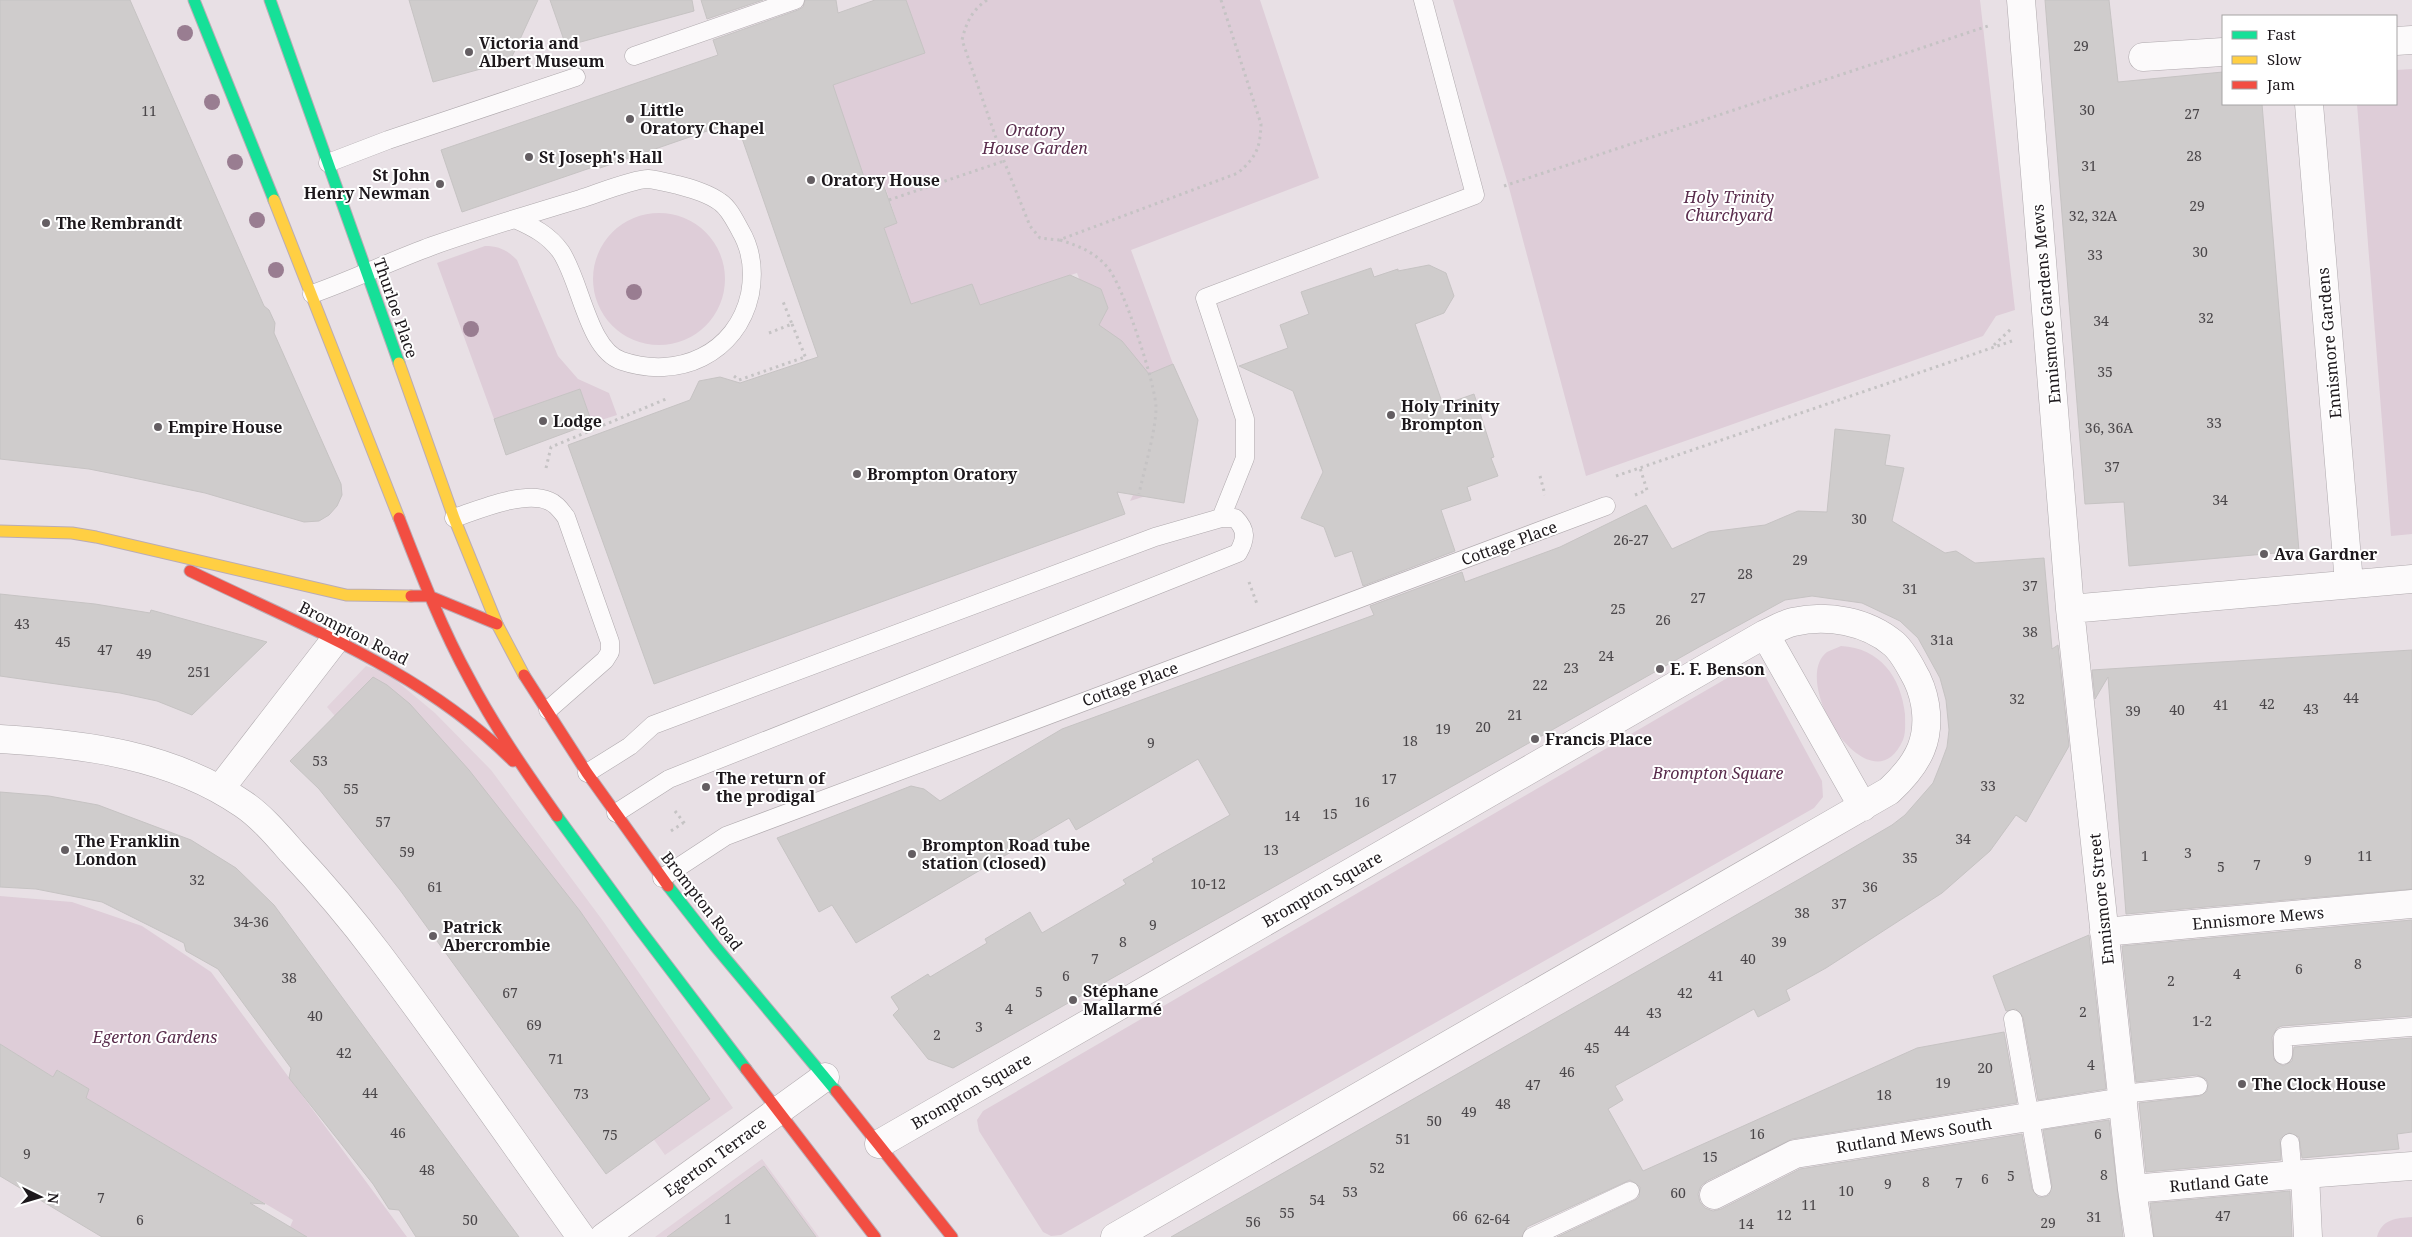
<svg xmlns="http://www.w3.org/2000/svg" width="2412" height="1237" font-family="'Noto Serif',serif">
<rect width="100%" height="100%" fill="#e8e0e5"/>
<!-- built -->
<path fill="#e2d3dc" d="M366,666L387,673L435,713L491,770L603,921L733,1108L665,1155L417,809L327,707Z
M762,1159L819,1237H655Z"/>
<!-- green -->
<path fill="#decdd8" d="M906,0H1260L1319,178L1131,250L1173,364L1153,373L1146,496L1130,501L1139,483L1096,325L1108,308L1101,289L1093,285L1083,289L1077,273L980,305L972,284L902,307L903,280L884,228L897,222L882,178L866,183L847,127L827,87L924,53Z
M1453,0H1980L2015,310L1996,316L1983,336L1586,476L1508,184Z
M2412,69V534L2391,536L2357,104H2396V70Z
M593 279a66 66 0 1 1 132 0a66 66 0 1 1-132 0Z
M485,246C499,246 507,250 517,260L558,356L578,379L609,393L617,415L592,423L580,389L494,419L437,263Z
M1841,646C1880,648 1901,677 1905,714C1905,722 1906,733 1903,740C1871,812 1788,682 1827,652C1831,650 1837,648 1841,646Z
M1753,669L1764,674L1822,781L1823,797L1814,808L1061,1235L1051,1236L1043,1232L979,1131L977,1120L983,1111L1741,670Z
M0,896L72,902L142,926L211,972L407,1237H307L290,1227L293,1220L86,1098L89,1089L58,1070L53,1077L0,1044Z
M2412,1217V1237H2377C2382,1219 2396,1218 2412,1217Z"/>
<!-- building -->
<path fill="#cfcccc" stroke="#c6c3c3" d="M0,0H130L264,306L269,310L275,323L274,333L341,484L342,495L337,506L329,515L319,521L304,522L205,493L129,477L89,469L0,459Z
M409,0H538L510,61L433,82Z
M550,0H692L694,11L566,46Z
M701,0H763L707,19Z
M805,0H836L838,13L875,0H906L925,53L833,85L866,183L881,178L897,223L884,228L911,304L972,284L980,305L1070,275L1101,289L1108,308L1099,325L1122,341L1149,374L1173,364L1198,420L1184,503L1117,492L1125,514L654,684L568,445L690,400L699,381L720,377L740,383L818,357L736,121L600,168L599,165L462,212L441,150L718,55L713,40L798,10L803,7Z
M2045,0H2109L2118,82L2223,72V104H2262L2299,551L2129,566L2124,502L2085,504Z
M1429,265L1446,273L1454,296L1444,313L1415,324L1443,405L1474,394L1494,457L1491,458L1498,476L1467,487L1471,500L1441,510L1455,551L1363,586L1352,551L1335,557L1324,527L1301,518L1323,472L1293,391L1239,366L1288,348L1280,325L1309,314L1301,292L1371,268L1374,277L1398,269V271Z
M580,389L592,423L506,455L494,419Z
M1835,429L1890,435L1885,465L1904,468L1892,521L1945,553L1956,551L1975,563L2044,558L2052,649L2058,645L2069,746L2026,822L2016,815L1990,851L1942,893L1826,968L1786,990L1790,1000L1758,1017L1754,1009L1615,1086L1623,1100L1608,1109L1643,1171L1917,1048L2004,1032L2017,1103L1792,1139L1707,1181L1701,1186L1698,1194L1700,1202L1705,1208L1713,1211L1721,1209L1800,1169L2022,1134L2032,1189L2038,1197H2044L2049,1195L2052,1186L2043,1130L2109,1120L2123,1237H1557L1635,1200L1639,1197L1640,1187L1630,1180L1527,1227L1522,1237H1171L1803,877L1892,825L1905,815L1933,783L1941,763L1947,747L1949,730L1946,700L1940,678L1918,638L1900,621L1862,603L1812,596L1785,600L1699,647L953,1068L928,1059L893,1015L899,1009L891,997L928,974L930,977L987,943L985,939L1030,912L1042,933L1126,884L1123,880L1154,862L1152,859L1230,815L1198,759L1076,830L1069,818L856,943L832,905L819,912L777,838L911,786L924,789L940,801L1062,729L1374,615L1370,606L1462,572L1465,582L1560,547L1646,505L1672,549L1709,532L1765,525L1798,511L1827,512Z
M0,594L95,604L150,613L151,610L267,642L192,715L157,701L120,693L0,676Z
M2412,650V889L2126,914L2108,677L2095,699L2092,670Z
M373,677L387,685L410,704L469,770L580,911L710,1099L606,1174L400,890L319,789L290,761Z
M0,792L49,796L98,805L191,840L236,868L274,905L519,1237H416L399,1210L389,1209L373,1184L289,1078L291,1068L218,969L186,951L184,943L102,902L36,889L0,887Z
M2412,920V1016L2282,1026L2277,1028L2272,1037L2274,1060L2283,1066L2292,1061L2294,1047L2412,1038V1132L2397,1134L2399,1149L2302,1158L2299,1137L2289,1133L2280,1139L2281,1160L2146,1172L2139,1103L2200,1096L2207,1091L2208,1084L2206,1079L2197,1075L2136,1082L2122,946Z
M2089,935L2106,1089L2038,1100L2023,1017L2016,1009L2006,1011L1993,976Z
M0,1044L53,1077L57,1070L89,1089L86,1098L265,1204L250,1203L307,1237H102L0,1176Z
M764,1166L816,1237H667Z
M2290,1191L2292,1237H2154L2150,1203Z"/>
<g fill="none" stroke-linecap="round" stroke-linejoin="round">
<!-- lane casing -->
<g stroke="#afa9ad" stroke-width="19">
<path id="lane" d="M634,56L795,0
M328,163L388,140L576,77
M312,294C352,280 391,261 432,246C480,229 530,214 580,199C596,194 633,179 648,179C658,180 669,183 678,185C692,189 708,193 720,202C729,208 735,221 740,230C752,250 754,272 750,294C737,354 678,380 622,361C588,350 581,282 561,252C549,235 533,227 515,219
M454,518C478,510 524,490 549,501C557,504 561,511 566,517L610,642V652L605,660L548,710
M1221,518L1245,458V419L1205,298L1475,195L1423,0
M587,773L630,746L653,725L1155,537L1221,518H1235C1247,530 1246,539 1238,553L669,779L616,813
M662,878L726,836L1606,506
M2013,1019L2042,1187
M2283,1055V1037L2412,1027
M2122,1094L2198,1086
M2290,1143L2293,1176
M1532,1237L1630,1191"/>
</g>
<!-- street casing -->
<g stroke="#afa9ad" stroke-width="29">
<path id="street" d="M2021,0L2070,609L2132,1189L2139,1237
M2396,41L2412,40
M2143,57L2223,52
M2309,104L2349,583
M2070,609L2412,579
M1765,634L1863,807
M0,739C84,744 172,755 243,804C261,816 278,836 292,852C323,885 351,918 378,954C448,1047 514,1143 581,1237
M220,789L335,640
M2104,932L2412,904
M879,1144L1765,634C1774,630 1784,624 1793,622C1827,614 1867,621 1894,644C1904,653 1911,668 1917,679C1927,700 1930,727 1921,749C1914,766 1902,779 1889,791L1115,1237
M2132,1189L2305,1174
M1714,1195L1795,1154L2123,1102
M604,1237L825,1077
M2308,1237L2305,1174L2412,1166"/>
</g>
<!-- fast casing -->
<g stroke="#baacb5" stroke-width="13">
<path id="fast" d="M194,0L274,200
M270,0L399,363
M557,816L638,927L746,1069
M668,886L715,946L836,1091"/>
</g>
<!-- slow casing -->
<g stroke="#baacb5" stroke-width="13">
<path id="slow" d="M274,200L399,518
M399,363L454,518L497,624L524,675
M0,531L72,533L96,537L346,595L411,596"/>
</g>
<!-- jam casing -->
<g stroke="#baacb5" stroke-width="13">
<path id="jam" d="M399,518C420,572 441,627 469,678C494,726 526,772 557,816
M190,571C303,626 423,671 513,761
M411,596H429L497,624
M524,675L587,773L668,886
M746,1069L875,1237
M836,1091L952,1237"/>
</g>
<!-- path -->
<path stroke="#c5c3c4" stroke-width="3" stroke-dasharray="2.5 4" stroke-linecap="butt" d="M987,0C972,10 966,23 962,40L1004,161L1030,226L1040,238L1059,240L1238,173C1257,156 1260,148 1261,124L1221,0
M1504,186L1988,26
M889,200L1004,161
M1060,240C1079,246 1095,252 1108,268C1123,285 1156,385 1156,408C1156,430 1144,470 1139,494
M792,324L807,361
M769,333L792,324L782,299
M1994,345L2011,329
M734,376L739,380L805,357
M546,468L551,447L666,399
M1540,476L1545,495
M1616,476L2012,341
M1635,495L1647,490L1640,468
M1249,582L1257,604
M675,811L685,824
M671,831L683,823"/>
<!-- lane -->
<use href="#lane" stroke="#fcfafb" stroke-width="18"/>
<!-- street -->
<use href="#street" stroke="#fcfafb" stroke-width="28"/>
<!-- fast -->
<use href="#fast" stroke="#16e098" stroke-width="11"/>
<!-- slow -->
<use href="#slow" stroke="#ffcf43" stroke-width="11"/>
<!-- jam -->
<use href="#jam" stroke="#f24e42" stroke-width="11"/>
</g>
<!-- trees -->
<g fill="#997d91">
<circle cx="185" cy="33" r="8"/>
<circle cx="212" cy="102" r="8"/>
<circle cx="235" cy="162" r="8"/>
<circle cx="257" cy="220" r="8"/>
<circle cx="276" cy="270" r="8"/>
<circle cx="634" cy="292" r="8"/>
<circle cx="471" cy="329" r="8"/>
</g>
<!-- markers -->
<g fill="#645e62" stroke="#fff" stroke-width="2">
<circle cx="469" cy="52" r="5"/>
<circle cx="630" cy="119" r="5"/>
<circle cx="529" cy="157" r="5"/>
<circle cx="811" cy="180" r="5"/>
<circle cx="440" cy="184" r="5"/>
<circle cx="46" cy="223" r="5"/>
<circle cx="1391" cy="415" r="5"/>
<circle cx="543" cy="421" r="5"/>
<circle cx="158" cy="427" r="5"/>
<circle cx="857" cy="474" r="5"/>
<circle cx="2264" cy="554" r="5"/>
<circle cx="1660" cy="669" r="5"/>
<circle cx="1535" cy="739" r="5"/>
<circle cx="706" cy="787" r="5"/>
<circle cx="65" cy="850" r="5"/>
<circle cx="912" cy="854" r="5"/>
<circle cx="433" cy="936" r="5"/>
<circle cx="1073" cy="1000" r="5"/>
<circle cx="2242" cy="1084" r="5"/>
</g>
<g text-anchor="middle" stroke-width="4" stroke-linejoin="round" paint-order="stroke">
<!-- number labels -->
<g font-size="14" fill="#4a4649">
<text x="2081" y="51">29</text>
<text x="2087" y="115">30</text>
<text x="149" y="116">11</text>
<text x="2192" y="119">27</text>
<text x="2194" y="161">28</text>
<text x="2089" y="171">31</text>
<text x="2197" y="211">29</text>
<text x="2093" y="221">32, 32A</text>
<text x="2200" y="257">30</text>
<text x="2095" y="260">33</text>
<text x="2206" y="323">32</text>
<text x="2101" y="326">34</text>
<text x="2105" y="377">35</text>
<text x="2214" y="428">33</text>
<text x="2109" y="433">36, 36A</text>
<text x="2112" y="472">37</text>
<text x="2220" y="505">34</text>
<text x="1859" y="524">30</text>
<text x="1631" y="545">26-27</text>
<text x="1800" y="565">29</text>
<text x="1745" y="579">28</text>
<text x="2030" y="591">37</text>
<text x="1910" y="594">31</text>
<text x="1698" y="603">27</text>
<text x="1618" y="614">25</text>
<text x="1663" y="625">26</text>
<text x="22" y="629">43</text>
<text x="2030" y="637">38</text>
<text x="1942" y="645">31a</text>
<text x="63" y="647">45</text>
<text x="105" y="655">47</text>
<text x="144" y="659">49</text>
<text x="1606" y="661">24</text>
<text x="1571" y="673">23</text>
<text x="199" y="677">251</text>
<text x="1540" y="690">22</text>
<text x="2351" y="703">44</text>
<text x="2017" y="704">32</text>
<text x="2267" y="709">42</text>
<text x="2221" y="710">41</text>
<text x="2311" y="714">43</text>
<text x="2177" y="715">40</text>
<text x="2133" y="716">39</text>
<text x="1515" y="720">21</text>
<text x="1483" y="732">20</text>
<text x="1443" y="734">19</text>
<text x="1410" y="746">18</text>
<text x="1151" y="748">9</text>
<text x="320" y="766">53</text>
<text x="1389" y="784">17</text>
<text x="1988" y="791">33</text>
<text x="351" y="794">55</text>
<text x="1362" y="807">16</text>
<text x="1330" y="819">15</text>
<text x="1292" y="821">14</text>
<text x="383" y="827">57</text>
<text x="1963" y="844">34</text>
<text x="1271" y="855">13</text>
<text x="407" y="857">59</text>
<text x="2188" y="858">3</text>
<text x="2145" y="861">1</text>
<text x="2365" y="861">11</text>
<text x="1910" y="863">35</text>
<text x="2308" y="865">9</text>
<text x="2257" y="870">7</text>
<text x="2221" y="872">5</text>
<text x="197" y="885">32</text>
<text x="1208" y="889">10-12</text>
<text x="435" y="892">61</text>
<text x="1870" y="892">36</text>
<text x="1839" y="909">37</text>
<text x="1802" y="918">38</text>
<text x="251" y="927">34-36</text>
<text x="1153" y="930">9</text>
<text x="1123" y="947">8</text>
<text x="1779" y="947">39</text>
<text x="1095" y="964">7</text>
<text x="1748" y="964">40</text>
<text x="2358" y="969">8</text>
<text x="2299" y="974">6</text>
<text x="2237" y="979">4</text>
<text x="1066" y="981">6</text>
<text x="1716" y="981">41</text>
<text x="289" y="983">38</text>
<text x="2171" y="986">2</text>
<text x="1039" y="997">5</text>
<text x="510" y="998">67</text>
<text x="1685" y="998">42</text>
<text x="1009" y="1014">4</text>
<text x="2083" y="1017">2</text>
<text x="1654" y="1018">43</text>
<text x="315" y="1021">40</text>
<text x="2202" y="1026">1-2</text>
<text x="534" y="1030">69</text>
<text x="979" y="1032">3</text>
<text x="1622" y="1036">44</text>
<text x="937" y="1040">2</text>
<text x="1592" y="1053">45</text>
<text x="344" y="1058">42</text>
<text x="556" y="1064">71</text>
<text x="2091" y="1070">4</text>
<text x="1985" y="1073">20</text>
<text x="1567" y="1077">46</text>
<text x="1943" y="1088">19</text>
<text x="1533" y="1090">47</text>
<text x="370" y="1098">44</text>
<text x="581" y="1099">73</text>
<text x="1884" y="1100">18</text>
<text x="1503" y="1109">48</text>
<text x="1469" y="1117">49</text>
<text x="1434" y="1126">50</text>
<text x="398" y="1138">46</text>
<text x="1757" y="1139">16</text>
<text x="2098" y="1139">6</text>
<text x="610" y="1140">75</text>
<text x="1403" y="1144">51</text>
<text x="27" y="1159">9</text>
<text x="1710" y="1162">15</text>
<text x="1377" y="1173">52</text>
<text x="427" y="1175">48</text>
<text x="2104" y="1180">8</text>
<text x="2011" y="1181">5</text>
<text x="1985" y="1184">6</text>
<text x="1926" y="1187">8</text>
<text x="1959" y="1188">7</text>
<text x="1888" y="1189">9</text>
<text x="1846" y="1196">10</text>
<text x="1350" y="1197">53</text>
<text x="1678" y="1198">60</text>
<text x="101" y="1203">7</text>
<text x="1317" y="1205">54</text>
<text x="1809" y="1210">11</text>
<text x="1287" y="1218">55</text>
<text x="1784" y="1220">12</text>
<text x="1460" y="1221">66</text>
<text x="2223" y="1221">47</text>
<text x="2094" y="1222">31</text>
<text x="728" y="1224">1</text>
<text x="1492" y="1224">62-64</text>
<text x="140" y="1225">6</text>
<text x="470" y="1225">50</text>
<text x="1253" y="1227">56</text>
<text x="2048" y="1228">29</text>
<text x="1746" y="1229">14</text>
</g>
<!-- poi labels -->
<g font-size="16" font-weight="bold" fill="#1d181c" stroke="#fff" text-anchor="start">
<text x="479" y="49">Victoria and<tspan x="479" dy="18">Albert Museum</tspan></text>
<text x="640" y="116">Little<tspan x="640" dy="18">Oratory Chapel</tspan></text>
<text x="539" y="163">St Joseph's Hall</text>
<text x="430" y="181" text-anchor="end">St John<tspan x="430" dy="18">Henry Newman</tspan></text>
<text x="821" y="186">Oratory House</text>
<text x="56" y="229">The Rembrandt</text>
<text x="1401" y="412">Holy Trinity<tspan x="1401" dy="18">Brompton</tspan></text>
<text x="553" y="427">Lodge</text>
<text x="168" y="433">Empire House</text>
<text x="867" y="480">Brompton Oratory</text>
<text x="2274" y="560">Ava Gardner</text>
<text x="1670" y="675">E. F. Benson</text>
<text x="1545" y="745">Francis Place</text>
<text x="716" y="784">The return of<tspan x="716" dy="18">the prodigal</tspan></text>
<text x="75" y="847">The Franklin<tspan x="75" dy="18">London</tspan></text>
<text x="922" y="851">Brompton Road tube<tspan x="922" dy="18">station (closed)</tspan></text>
<text x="443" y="933">Patrick<tspan x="443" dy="18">Abercrombie</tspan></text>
<text x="1083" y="997">Stéphane<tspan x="1083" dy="18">Mallarmé</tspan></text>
<text x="2252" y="1090">The Clock House</text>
</g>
<!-- park labels -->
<g font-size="16" font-style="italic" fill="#592c4c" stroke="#fff">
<text x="1035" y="136">Oratory<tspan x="1035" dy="18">House Garden</tspan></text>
<text x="1729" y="203">Holy Trinity<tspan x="1729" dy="18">Churchyard</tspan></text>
<text x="1718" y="779">Brompton Square</text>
<text x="155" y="1043">Egerton Gardens</text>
</g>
<!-- street labels -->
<g font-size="16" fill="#1d181c" stroke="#fff">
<text transform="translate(2046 304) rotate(-95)" y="6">Ennismore Gardens Mews</text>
<text transform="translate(396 308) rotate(71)" y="6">Thurloe Place</text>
<text transform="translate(2329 343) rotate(-95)" y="6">Ennismore Gardens</text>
<text transform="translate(1509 543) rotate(-20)" y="6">Cottage Place</text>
<text transform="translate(354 633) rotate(27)" y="6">Brompton Road</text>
<text transform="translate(1130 684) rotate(-20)" y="6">Cottage Place</text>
<text transform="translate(1322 889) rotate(-30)" y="6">Brompton Square</text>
<text transform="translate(2101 899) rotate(-96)" y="6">Ennismore Street</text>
<text transform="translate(702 901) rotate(52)" y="6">Brompton Road</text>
<text transform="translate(2258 918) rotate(-5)" y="6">Ennismore Mews</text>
<text transform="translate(971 1091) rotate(-30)" y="6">Brompton Square</text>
<text transform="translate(1914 1135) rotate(-9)" y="6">Rutland Mews South</text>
<text transform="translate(715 1157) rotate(-36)" y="6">Egerton Terrace</text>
<text transform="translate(2219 1182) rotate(-5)" y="6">Rutland Gate</text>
</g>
</g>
<!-- legend -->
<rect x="2222" y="15" width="175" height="90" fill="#ffffff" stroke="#a5a3a4"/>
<rect x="2232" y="31" width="25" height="8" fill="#16e098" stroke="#a5a3a4"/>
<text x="2267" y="40" font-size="15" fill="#1d181c">Fast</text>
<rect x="2232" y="56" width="25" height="8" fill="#ffcf43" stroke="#a5a3a4"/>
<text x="2267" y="65" font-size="15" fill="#1d181c">Slow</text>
<rect x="2232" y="81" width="25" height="8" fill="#f24e42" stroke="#a5a3a4"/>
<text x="2267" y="90" font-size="15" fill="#1d181c">Jam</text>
<!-- north arrow -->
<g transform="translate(40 1197) rotate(95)" stroke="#ffffff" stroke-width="4" paint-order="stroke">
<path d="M0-4L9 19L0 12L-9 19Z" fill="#1d181c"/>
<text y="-8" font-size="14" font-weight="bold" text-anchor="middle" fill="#1d181c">N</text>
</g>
</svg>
